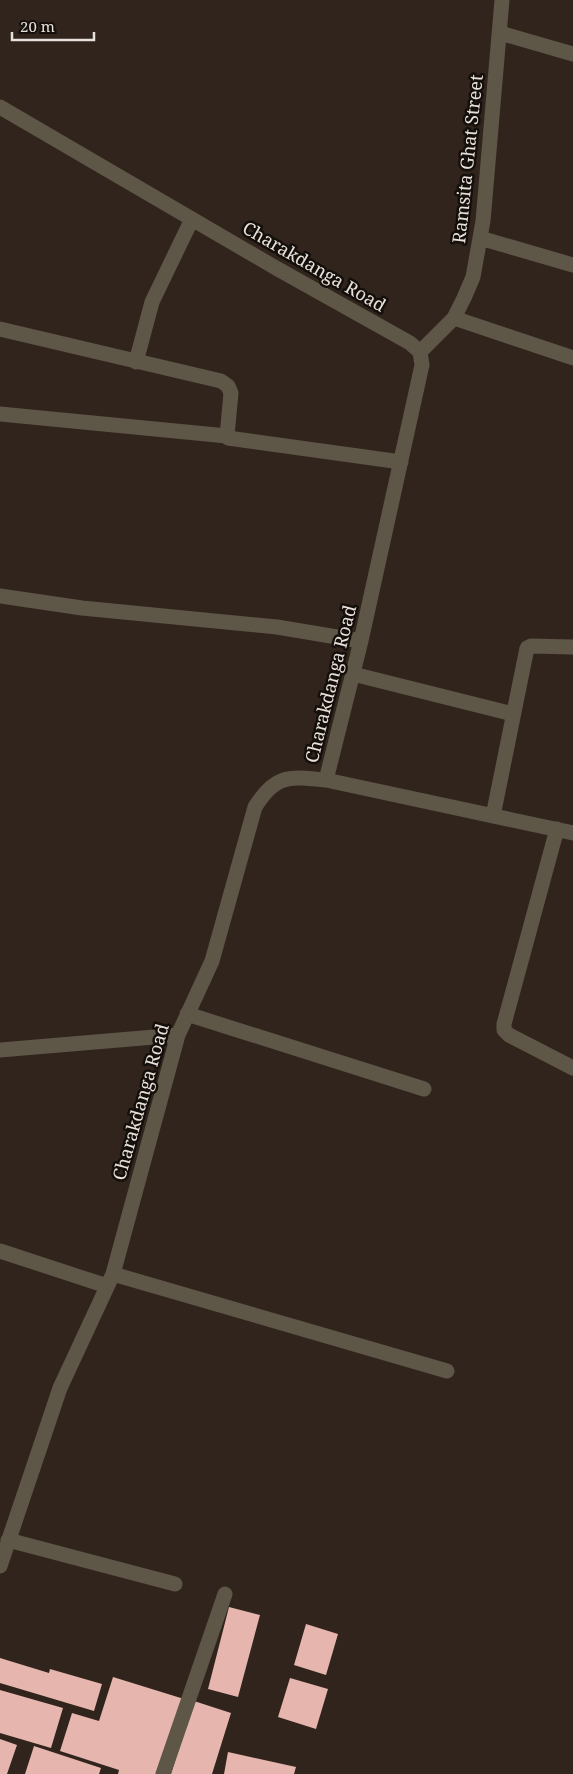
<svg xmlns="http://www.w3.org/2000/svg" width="573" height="1774" font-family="'Noto Serif',serif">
<rect width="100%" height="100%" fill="#30241c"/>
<!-- building -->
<path fill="#e6b6ae" d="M229,1607L260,1615L238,1697L208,1689Z
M306,1624L338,1634L326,1675L294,1665Z
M0,1658L49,1673L50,1669L102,1684L94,1711L0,1683Z
M113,1677L184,1699L159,1774H118L119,1770L60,1751L72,1713L99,1721Z
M290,1678L328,1689L316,1729L278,1717Z
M0,1690L63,1708L51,1748L0,1733Z
M194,1701L231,1713L212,1774H171Z
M0,1739L17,1745L7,1774H0Z
M34,1746L101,1768L99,1774H25Z
M228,1752L296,1767L294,1774H224Z"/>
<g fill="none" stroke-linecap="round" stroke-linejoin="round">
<!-- minor -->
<path stroke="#5e5647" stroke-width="15" d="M500,33L573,54
M0,107L276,268L410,343L420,352L422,365L361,641L326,780C290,777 276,773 255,807L212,961L178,1035L113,1274L60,1388L0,1566
M480,238L573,265
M454,318L464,298L473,277L483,221L502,0
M0,329L221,381L228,386L231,393L227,436L228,438L401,462
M420,352L454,318L573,358
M136,362L152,302L192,219
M0,414L227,436
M0,596L82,608L277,627L361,641
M353,674L513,714
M326,780L573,833
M493,816L527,648L531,646L573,647
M557,829L504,1024V1030L509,1035L573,1068
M187,1014L424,1089
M0,1050L178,1035
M0,1251L107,1286
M113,1274L447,1371
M8,1540L175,1584
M163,1774L225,1594"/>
</g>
<g text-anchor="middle" stroke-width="5" stroke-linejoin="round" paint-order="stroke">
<!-- street labels -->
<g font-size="18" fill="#e8e0da" stroke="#140f0b">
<text transform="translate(468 159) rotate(-84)" y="6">Ramsita Ghat Street</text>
<text transform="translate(314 267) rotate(30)" y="6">Charakdanga Road</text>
<text transform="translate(331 684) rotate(-76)" y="6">Charakdanga Road</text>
<text transform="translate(141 1102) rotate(-74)" y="6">Charakdanga Road</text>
</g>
</g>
<!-- scale -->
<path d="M12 32v8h82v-8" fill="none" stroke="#e8e0da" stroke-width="2.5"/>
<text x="20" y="32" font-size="15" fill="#e8e0da" stroke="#140f0b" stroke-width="4" paint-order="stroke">20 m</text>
</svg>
